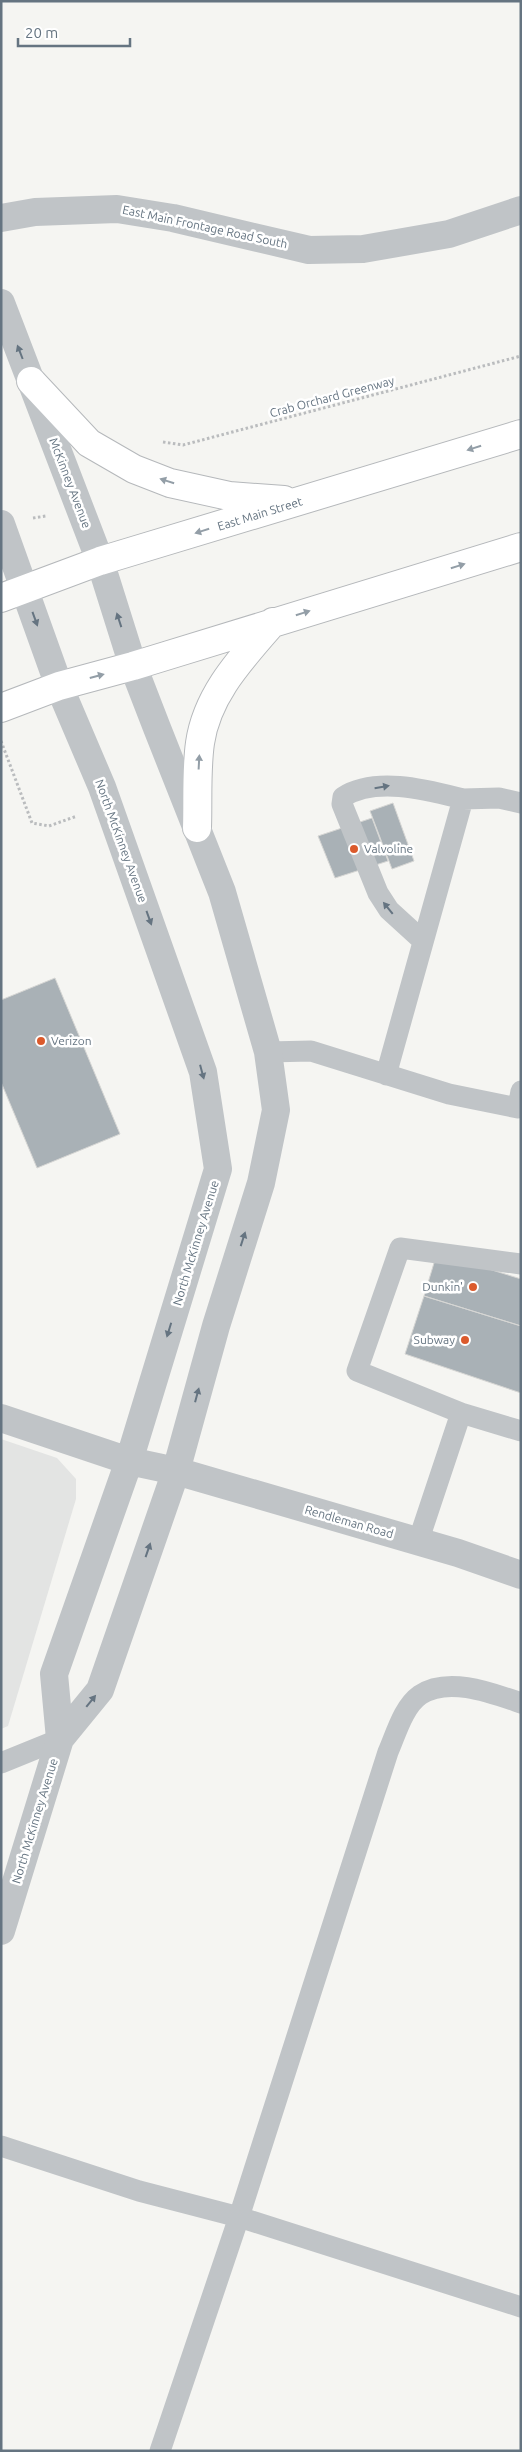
<svg xmlns="http://www.w3.org/2000/svg" width="522" height="2452" font-family="Ubuntu,sans-serif">
<rect width="100%" height="100%" fill="#f5f5f2"/>
<!-- built -->
<path fill="#e3e4e3" d="M1,1439L57,1458L76,1479V1499L8,1726L1,1729Z"/>
<!-- building -->
<path fill="#a9b1b6" stroke="#d6d6d4" d="M393,803L414,861L392,869L370,811Z
M372,818L388,861L335,878L318,836Z
M55,978L120,1134L37,1168L1,1082V1000Z
M437,1253L521,1279V1326L424,1296Z
M424,1296L521,1326V1393L405,1354Z"/>
<g fill="none" stroke-linecap="round" stroke-linejoin="round">
<!-- highway casing -->
<g stroke="#b5b8bb" stroke-width="30">
<path id="highway" d="M31,381L89,443L134,469L170,483L229,496L284,500
M1,598L100,561L521,434
M1,708L59,686L133,666L521,547
M197,828C198,800 196,771 200,743C207,694 242,658 273,622"/>
</g>
<!-- path -->
<path stroke="#babcbe" stroke-width="3" stroke-dasharray="2.5 2.5" stroke-linecap="butt" d="M163,442L183,445L521,356
M33,518L46,516
M1,741L32,823L49,826L77,816"/>
<!-- lane -->
<path stroke="#c0c4c7" stroke-width="21" d="M423,941L389,910L378,893L342,804L343,797C376,776 427,790 463,799
M268,1052L311,1051L449,1094L518,1108L521,1091
M386,1075L463,799L499,798L521,803
M461,1413L521,1431
M418,1542L461,1413L357,1371L400,1248L521,1264
M1,1763L60,1739
M1,2146L139,2191L239,2217L521,2307
M160,2451L239,2217L388,1752C396,1734 403,1707 420,1695C448,1676 492,1693 521,1703"/>
<!-- street -->
<path stroke="#c0c4c7" stroke-width="28" d="M1,218L35,212L117,209L173,218L309,250L363,249L449,234L521,210
M1,303L100,561L133,666L157,728L222,892L268,1052L276,1110L261,1183L216,1326L176,1471L100,1690L60,1739L1,1931
M1,524L59,686L102,787L203,1072L218,1169L129,1461L54,1674L60,1739
M1,1418L129,1461L176,1471L458,1553L521,1575"/>
<!-- highway -->
<use href="#highway" stroke="#fff" stroke-width="28"/>
</g>
<!-- one-way arrows -->
<defs><path id="oneway-solid" d="M-6-.8H1V-3.2L6.5 0L1 3.2V.8H-6Z" transform="scale(1.25)"/></defs>
<g fill="#657481">
<use href="#oneway-solid" transform="translate(20 352) rotate(-111)"/>
<use href="#oneway-solid" transform="translate(35 619) rotate(70)"/>
<use href="#oneway-solid" transform="translate(119 620) rotate(-108)"/>
<use href="#oneway-solid" transform="translate(382 787) rotate(-10)"/>
<use href="#oneway-solid" transform="translate(388 908) rotate(-129)"/>
<use href="#oneway-solid" transform="translate(149 918) rotate(70)"/>
<use href="#oneway-solid" transform="translate(202 1072) rotate(75)"/>
<use href="#oneway-solid" transform="translate(243 1239) rotate(-72)"/>
<use href="#oneway-solid" transform="translate(169 1330) rotate(107)"/>
<use href="#oneway-solid" transform="translate(197 1395) rotate(-75)"/>
<use href="#oneway-solid" transform="translate(148 1550) rotate(-71)"/>
<use href="#oneway-solid" transform="translate(91 1701) rotate(-51)"/>
</g>
<g fill="#939ea7">
<use href="#oneway-solid" transform="translate(474 448) rotate(162)"/>
<use href="#oneway-solid" transform="translate(167 481) rotate(-162)"/>
<use href="#oneway-solid" transform="translate(202 531) rotate(163)"/>
<use href="#oneway-solid" transform="translate(458 566) rotate(-17)"/>
<use href="#oneway-solid" transform="translate(303 613) rotate(-17)"/>
<use href="#oneway-solid" transform="translate(97 676) rotate(-15)"/>
<use href="#oneway-solid" transform="translate(199 762) rotate(-87)"/>
</g>
<!-- markers -->
<g fill="#db5a2c" stroke="#fff" stroke-width="2">
<circle cx="354" cy="849" r="5"/>
<circle cx="41" cy="1041" r="5"/>
<circle cx="473" cy="1287" r="5"/>
<circle cx="465" cy="1340" r="5"/>
</g>
<g text-anchor="middle" stroke-width="5" stroke-linejoin="round" paint-order="stroke">
<!-- street labels -->
<g font-size="12" fill="#657481" stroke="#fff">
<text transform="translate(205 227) rotate(12)" y="4">East Main Frontage Road South</text>
<text transform="translate(332 397) rotate(-15)" y="4">Crab Orchard Greenway</text>
<text transform="translate(70 483) rotate(69)" y="4">McKinney Avenue</text>
<text transform="translate(260 514) rotate(-17)" y="4">East Main Street</text>
<text transform="translate(121 841) rotate(70)" y="4">North McKinney Avenue</text>
<text transform="translate(196 1243) rotate(-73)" y="4">North McKinney Avenue</text>
<text transform="translate(349 1522) rotate(16)" y="4">Rendleman Road</text>
<text transform="translate(35 1821) rotate(-73)" y="4">North McKinney Avenue</text>
</g>
<!-- poi labels -->
<g font-size="12" fill="#657481" stroke="#fff" text-anchor="start">
<text x="364" y="853">Valvoline</text>
<text x="51" y="1045">Verizon</text>
<text x="463" y="1291" text-anchor="end">Dunkin'</text>
<text x="455" y="1344" text-anchor="end">Subway</text>
</g>
</g>
<!-- border -->
<rect width="522" height="2452" fill="none" stroke="#657481" stroke-width="5"/>
<!-- scale -->
<path d="M18 38v8h112v-8" fill="none" stroke="#657481" stroke-width="2.5"/>
<text x="25" y="38" font-size="15" fill="#657481" stroke="#ffffff" stroke-width="4" paint-order="stroke">20 m</text>
</svg>
